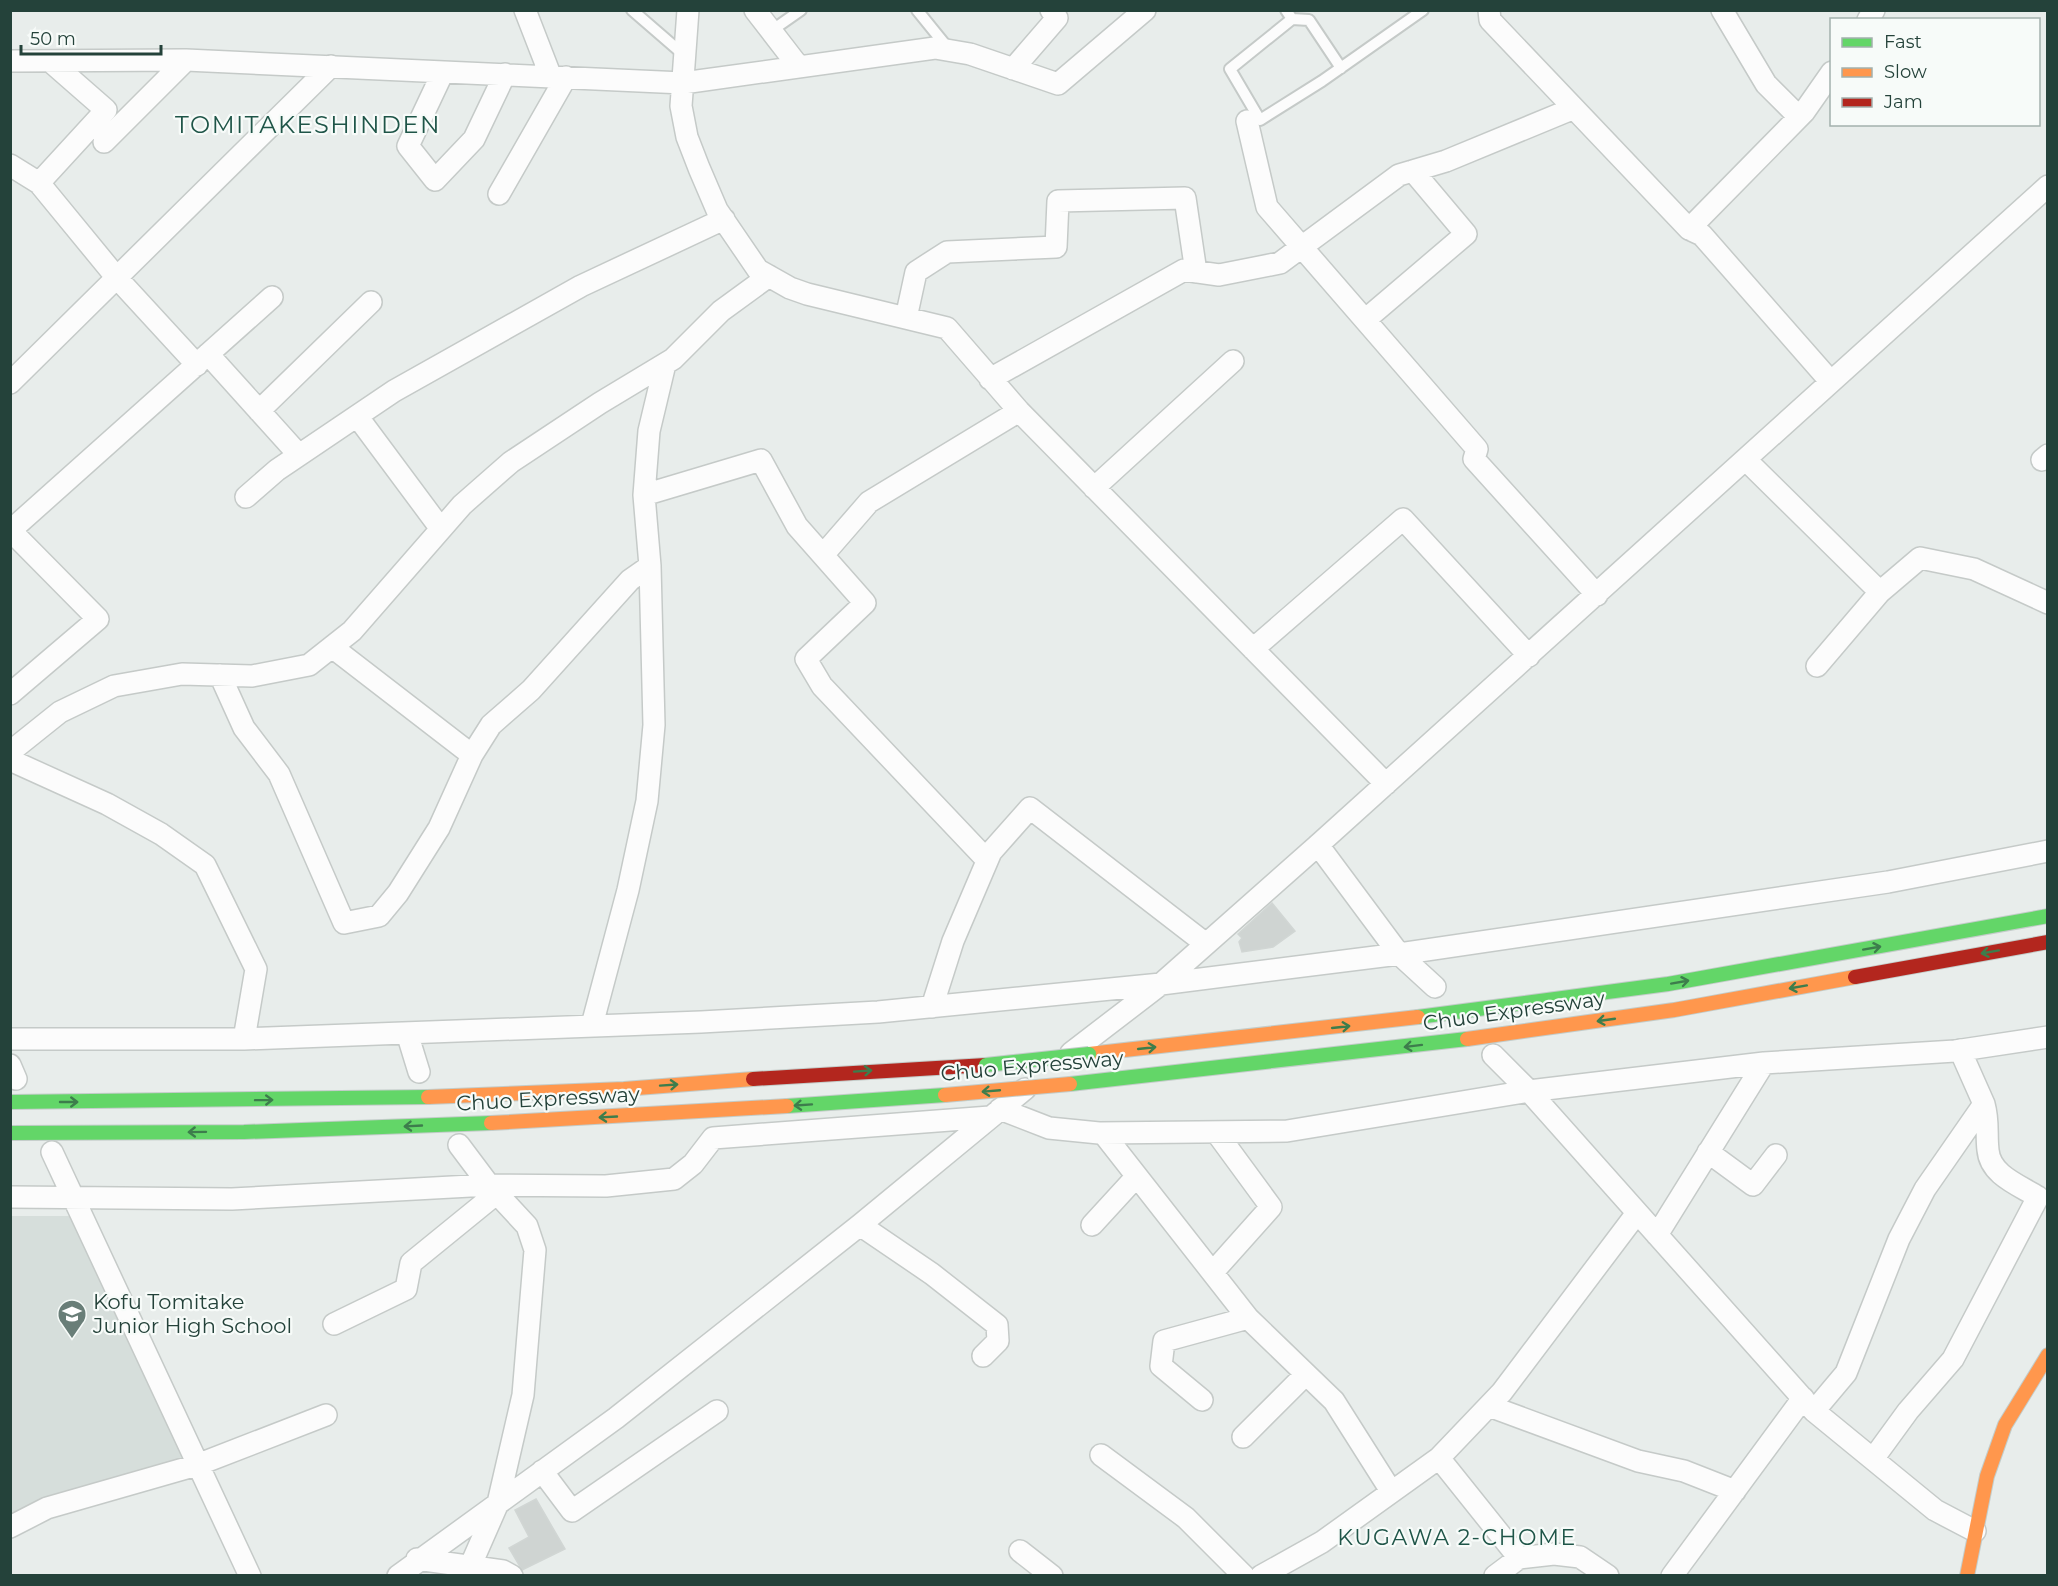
<svg xmlns="http://www.w3.org/2000/svg" width="2058" height="1586" font-family="Montserrat,sans-serif">
<rect width="100%" height="100%" fill="#e8edeb"/>
<!-- built -->
<path fill="#d6dedb" d="M10,1216H78L191,1463L11,1517Z"/>
<!-- building -->
<path fill="#cfd4d2" stroke="#d1d6d4" stroke-width="1.5" d="M1272,903L1295,931L1273,947L1242,952L1239,942L1242,938L1238,934Z
M536,1499L565,1549L522,1570L509,1548L529,1537L515,1510Z"/>
<g fill="none" stroke-linecap="round" stroke-linejoin="round">
<!-- lane casing -->
<g stroke="#c5cac8" stroke-width="14">
<path id="lane" d="M632,10L684,55
M917,10L947,47
M1286,10L1292,19L1230,69L1260,120L1322,81L1423,10
M1292,19L1309,20L1341,68
M771,31L801,10"/>
</g>
<!-- street casing -->
<g stroke="#c5cac8" stroke-width="24">
<path id="street" d="M525,10L551,77
M688,10L681,106L687,137L699,168L717,210L758,270L790,288L807,294L947,328L1019,411L1386,784
M755,10L799,67
M1489,10L1490,20L1689,229L1702,235L1831,382
M1722,10L1766,84L1799,117
M1868,20L1874,10
M10,61L186,60L683,83L935,48L970,54L1058,84L1145,10
M1013,69L1057,18L1051,10
M443,72L408,146L435,180L474,139L505,74
M1247,121L1267,207L1477,449L1474,459L1597,595
M104,142L186,60
M10,165L39,183L117,278L197,365
M39,183L106,110L50,61
M499,194L566,77
M1689,229L1804,112L1832,72
M906,318L916,272L947,252L1056,247L1058,201L1185,198L1196,272
M1365,320L1466,234L1413,171
M208,354L299,455
M990,379L1184,270L1219,275L1280,263L1399,175L1446,161L1572,109
M10,383L331,66
M259,411L371,302
M357,416L441,529
M1746,460L1880,592L1920,558L1974,569L2048,603
M2042,460L2048,455
M1094,488L1233,361
M644,495L761,460L797,526L865,603L806,659L822,686L987,860
M246,497L277,470L394,391L581,286L724,219
M10,531L272,297
M823,555L869,502L1019,411
M1253,649L1403,519L1529,656
M1817,666L1880,592
M220,675L244,728L279,774L344,923L379,916L398,893L439,828L472,755L332,647
M10,694L98,619L11,531
M10,752L60,712L114,686L182,674L252,676L309,665L352,631L462,505L511,462L600,403L673,359L721,311L769,276
M472,755L491,725L531,690L630,580L650,566
M10,760L107,804L161,834L205,865L256,969L244,1039
M1318,845L1399,954L1435,987
M932,1007L953,941L991,852L1030,808L1206,944
M592,1025L628,890L647,801L654,725L650,566L644,495L649,431L665,364
M407,1033L419,1072
M10,1039H244L701,1022L878,1012L1161,984L1399,954L1888,882L2048,851
M1071,1053L1161,984L1318,845L2048,186
M1493,1055L1529,1091L1814,1411L1935,1510L1975,1531
M10,1065L16,1079
M1000,1109L1049,1128L1099,1133L1287,1131L1529,1091L1764,1063L1955,1051L2048,1037
M1103,1133L1248,1318L1334,1401L1391,1491
M459,1145L489,1185L527,1226L535,1250L523,1395L498,1503L466,1576
M52,1152L250,1576
M1708,1152L1753,1185L1776,1155
M10,1197L232,1199L489,1185L606,1186L674,1179L693,1164L713,1138L990,1117
M860,1225L932,1274L997,1325L998,1341L983,1356
M1092,1225L1136,1177
M1657,1235L1764,1063
M1213,1272L1271,1207L1216,1132
M334,1324L406,1289L411,1263L497,1193
M1202,1400L1161,1366L1164,1341L1248,1318
M1489,1406L1638,1461L1684,1471L1735,1491
M1814,1411L1846,1373L1899,1239L1925,1189L1984,1104L1960,1050
M1243,1437L1306,1374
M1101,1455L1186,1518L1244,1576
M1439,1458L1519,1558
M1873,1459L1908,1411L1953,1359L2038,1197C2019,1185 1990,1175 1988,1150C1986,1133 1989,1122 1984,1104
M542,1471L572,1511L717,1411
M10,1527L47,1508L197,1465L326,1415
M1020,1551L1052,1576
M417,1559L503,1571L512,1576
M398,1576L616,1418L860,1225L1025,1089
M1261,1576L1322,1542L1439,1458L1502,1392L1637,1213
M1495,1576L1519,1558L1554,1554L1580,1557L1608,1576
M1672,1576L1803,1398"/>
</g>
<!-- fast casing -->
<g stroke="#c3ccc9" stroke-width="16">
<path id="fast" d="M1418,1017L1668,984L2048,916
M1070,1084L1467,1039
M10,1102L428,1097
M787,1106L945,1095
M10,1133L244,1132L491,1123"/>
</g>
<!-- slow casing -->
<g stroke="#c3ccc9" stroke-width="16">
<path id="slow" d="M1467,1039L1674,1010L1855,977
M1089,1054L1418,1017
M428,1097L624,1089L753,1079
M491,1123L787,1106
M1967,1576L1987,1476L2005,1425L2048,1355"/>
</g>
<!-- jam casing -->
<g stroke="#c3ccc9" stroke-width="16">
<path id="jam" d="M1855,977L2048,942
M753,1079L986,1065"/>
</g>
<!-- lane -->
<use href="#lane" stroke="#fcfcfc" stroke-width="10"/>
<!-- street -->
<use href="#street" stroke="#fcfcfc" stroke-width="21"/>
<!-- fast -->
<use href="#fast" stroke="#63d668" stroke-width="14"/>
<!-- slow -->
<use href="#slow" stroke="#ff974d" stroke-width="14"/>
<!-- jam -->
<use href="#jam" stroke="#b3261e" stroke-width="14"/>
<!-- fast-bridge casing -->
<g stroke="#c3ccc9" stroke-width="16" stroke-linecap="butt">
<path id="fast-bridge" d="M986,1065L1089,1054"/>
</g>
<!-- slow-bridge casing -->
<g stroke="#c3ccc9" stroke-width="16" stroke-linecap="butt">
<path id="slow-bridge" d="M945,1095L1070,1084"/>
</g>
<!-- fast-bridge -->
<use href="#fast-bridge" stroke="#63d668" stroke-width="14"/>
<!-- slow-bridge -->
<use href="#slow-bridge" stroke="#ff974d" stroke-width="14"/>
</g>
<!-- one-way arrows -->
<defs><path id="oneway-shaft" d="M-6 0H5M1.5-3L5.5 0L1.5 3" fill="none" stroke-width="1.6" stroke-linecap="round" stroke-linejoin="round" transform="scale(1.5)"/></defs>
<g stroke="#3d7d4c">
<use href="#oneway-shaft" transform="translate(1872 948) rotate(-10)"/>
<use href="#oneway-shaft" transform="translate(1990 952) rotate(170)"/>
<use href="#oneway-shaft" transform="translate(1680 982) rotate(-10)"/>
<use href="#oneway-shaft" transform="translate(1798 987) rotate(170)"/>
<use href="#oneway-shaft" transform="translate(1606 1020) rotate(172)"/>
<use href="#oneway-shaft" transform="translate(1341 1027) rotate(-6)"/>
<use href="#oneway-shaft" transform="translate(1413 1046) rotate(173)"/>
<use href="#oneway-shaft" transform="translate(1147 1048) rotate(-6)"/>
<use href="#oneway-shaft" transform="translate(863 1071) rotate(-4)"/>
<use href="#oneway-shaft" transform="translate(669 1085) rotate(-4)"/>
<use href="#oneway-shaft" transform="translate(991 1091) rotate(175)"/>
<use href="#oneway-shaft" transform="translate(264 1100) rotate(-1)"/>
<use href="#oneway-shaft" transform="translate(69 1102)"/>
<use href="#oneway-shaft" transform="translate(803 1105) rotate(176)"/>
<use href="#oneway-shaft" transform="translate(608 1117) rotate(177)"/>
<use href="#oneway-shaft" transform="translate(413 1126) rotate(177)"/>
<use href="#oneway-shaft" transform="translate(197 1132) rotate(179)"/>
</g>
<!-- icons -->
<defs>
<g id="school-pin" transform="scale(1.5)"><path d="M0 17L-7.5 6A9.5 9.5 0 1 1 7.5 6Z" fill="#697e78" stroke="#f7fbf9"/><path d="M0-5L7-2L0 1L-7-2ZM-4 1L0 2.5L4 1V4Q0 6-4 4Z" fill="#fff"/></g>
</defs>
<g fill-rule="evenodd">
<use href="#school-pin" x="72" y="1314"/>
</g>
<g text-anchor="middle" stroke-width="4.5" stroke-linejoin="round" paint-order="stroke">
<!-- street labels -->
<g font-size="21" fill="#24423a" stroke="#f7fbf9">
<text transform="translate(1514 1011) rotate(-8)" y="7">Chuo Expressway</text>
<text transform="translate(1032 1066) rotate(-5)" y="7">Chuo Expressway</text>
<text transform="translate(548 1099) rotate(-3)" y="7">Chuo Expressway</text>
</g>
<!-- poi labels -->
<g font-size="21" fill="#24423a" stroke="#f7fbf9" text-anchor="start">
<text x="93" y="1309">Kofu Tomitake<tspan x="93" dy="24">Junior High School</tspan></text>
</g>
<!-- neighbourhood labels -->
<g font-size="22" letter-spacing="1.5" fill="#1f5548" stroke="#f7fbf9">
<text x="1457" y="1545">KUGAWA 2-CHOME</text>
</g>
<!-- quarter labels -->
<g font-size="24" letter-spacing="1.5" fill="#1f5548" stroke="#f7fbf9">
<text x="308" y="133">TOMITAKESHINDEN</text>
</g>
</g>
<!-- border -->
<rect width="2058" height="1586" fill="none" stroke="#24423a" stroke-width="24"/>
<!-- legend -->
<rect x="1830" y="18" width="210" height="108" fill="#f7fbf9" stroke="#a3b1ad" stroke-width="1.5"/>
<rect x="1842" y="38" width="30" height="9" fill="#63d668" stroke="#a3b1ad" stroke-width="1.5"/>
<text x="1884" y="48" font-size="18" fill="#24423a">Fast</text>
<rect x="1842" y="68" width="30" height="9" fill="#ff974d" stroke="#a3b1ad" stroke-width="1.5"/>
<text x="1884" y="78" font-size="18" fill="#24423a">Slow</text>
<rect x="1842" y="98" width="30" height="9" fill="#b3261e" stroke="#a3b1ad" stroke-width="1.5"/>
<text x="1884" y="108" font-size="18" fill="#24423a">Jam</text>
<!-- scale -->
<path d="M21 45v9h140v-9" fill="none" stroke="#24423a" stroke-width="3"/>
<text x="30" y="45" font-size="18" fill="#24423a" stroke="#f7fbf9" stroke-width="4.5" paint-order="stroke">50 m</text>
</svg>
